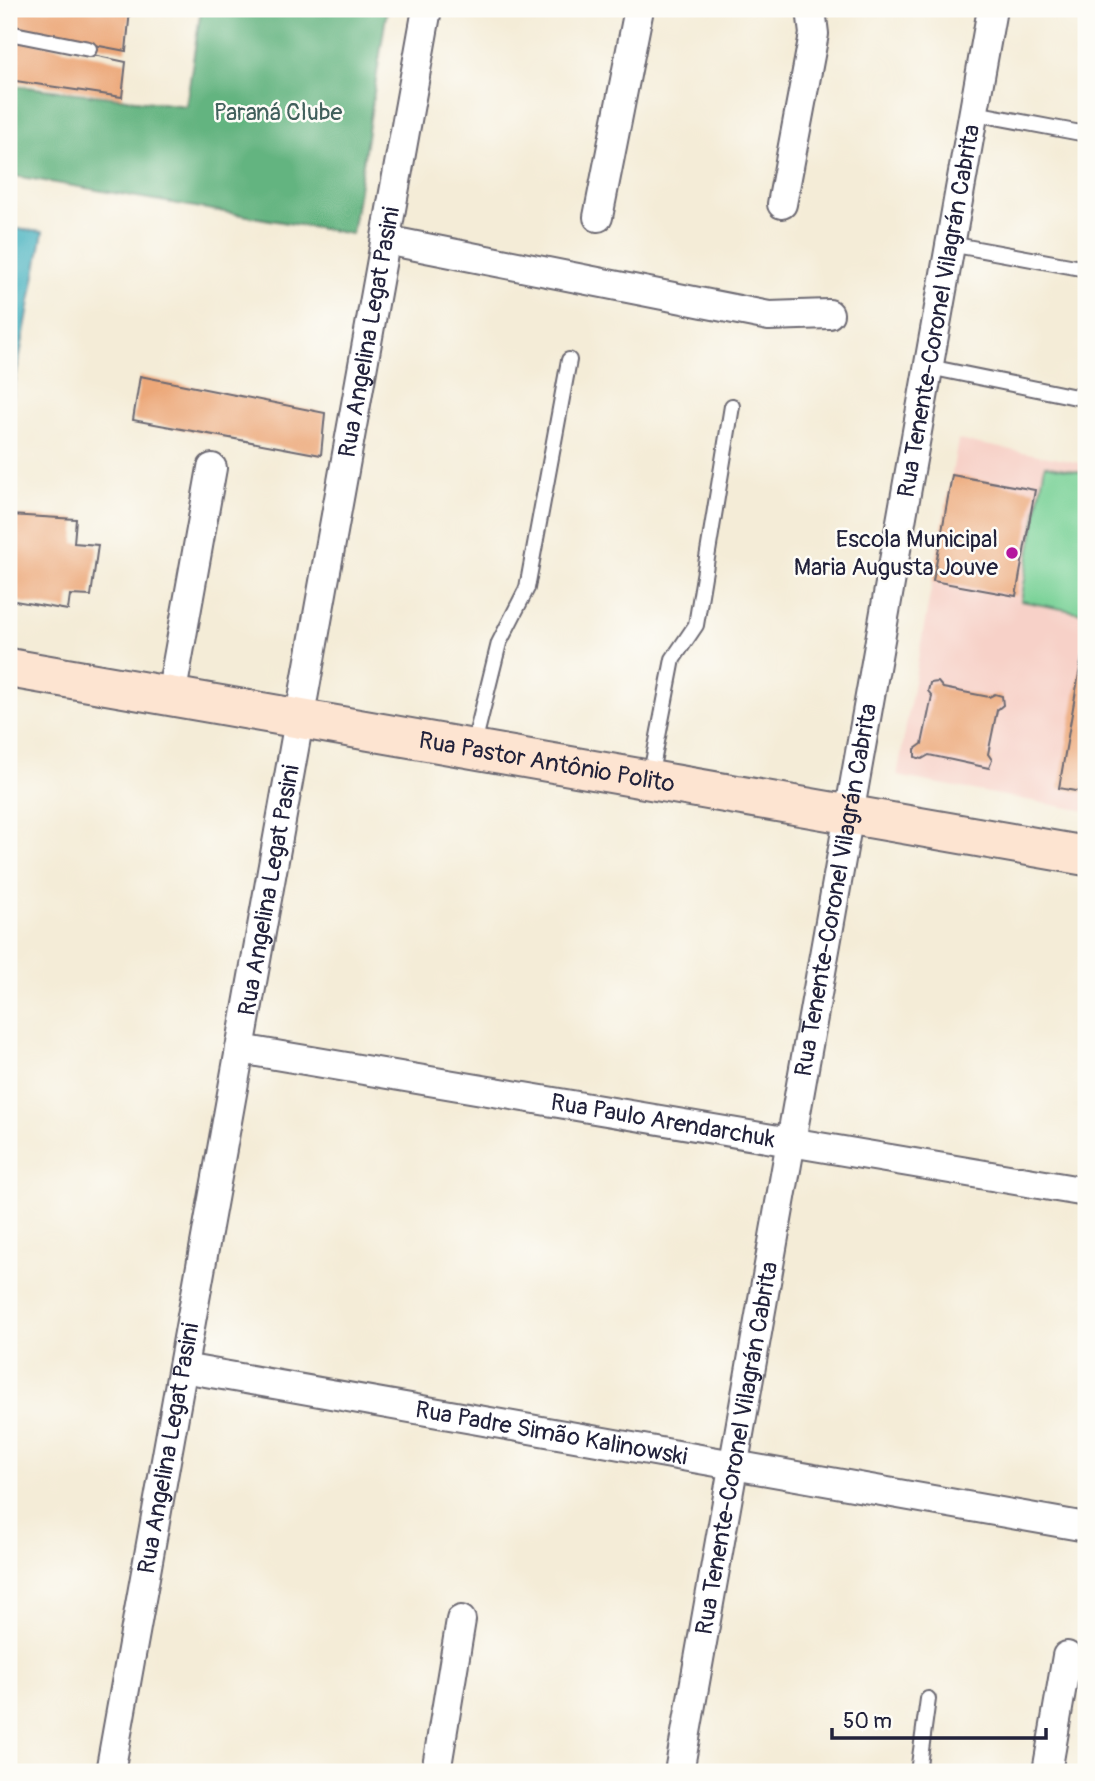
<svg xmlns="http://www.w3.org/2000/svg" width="1095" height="1781" font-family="Pangolin,sans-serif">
<rect width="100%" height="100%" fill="#fdfcf7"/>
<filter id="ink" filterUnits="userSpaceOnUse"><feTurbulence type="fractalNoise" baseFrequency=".0143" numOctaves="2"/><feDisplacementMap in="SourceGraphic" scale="14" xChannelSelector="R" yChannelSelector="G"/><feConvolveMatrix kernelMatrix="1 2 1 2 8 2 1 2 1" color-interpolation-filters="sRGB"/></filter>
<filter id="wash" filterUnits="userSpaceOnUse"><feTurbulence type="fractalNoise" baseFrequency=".00686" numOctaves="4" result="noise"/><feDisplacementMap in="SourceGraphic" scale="28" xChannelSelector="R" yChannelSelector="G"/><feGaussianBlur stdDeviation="1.57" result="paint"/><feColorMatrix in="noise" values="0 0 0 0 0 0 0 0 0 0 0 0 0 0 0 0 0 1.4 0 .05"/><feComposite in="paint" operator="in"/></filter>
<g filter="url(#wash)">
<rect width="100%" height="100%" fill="#f4ecd7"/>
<!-- built -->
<path fill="#f7d1c8" d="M958,440L1086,464V811L897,776Z"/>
<!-- green -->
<path fill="#7ad298" stroke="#4e7a6a" stroke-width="2" d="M1045,465L1086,473V597L1083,613L1021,601Z"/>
<!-- forest -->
<path fill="#63b480" stroke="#426b5e" stroke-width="2" d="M201,9H387L352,234L9,175V85L186,106Z"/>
<!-- water -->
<path fill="#40afbd" stroke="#31687c" stroke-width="2" d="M9,228L43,232L9,414Z"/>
<g id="blocks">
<!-- building -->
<path fill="#eca778" d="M9,9L130,10L126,51L9,29Z
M9,37L126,62L122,97L9,80Z
M140,376L325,413L321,455L133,420Z
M952,475L1035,490L1016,596L933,581Z
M9,515L76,519L74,543L98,545L91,596L70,595L68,610L9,600Z
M1085,639H1086V793L1059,788Z
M938,682L943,688L989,697L995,694L1002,696L1003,705L997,710L988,754L992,760L989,768L929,755L922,759L915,757V749L922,744L932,696L928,691L930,683Z"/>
</g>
</g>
<g filter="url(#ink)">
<use href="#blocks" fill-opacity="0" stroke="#6c6972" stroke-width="2"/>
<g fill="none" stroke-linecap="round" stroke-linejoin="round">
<!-- lane casing -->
<g stroke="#6c6972" stroke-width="18">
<path id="lane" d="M9,33L89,49
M974,113L1086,134
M950,244L1086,269
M929,367L1086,399
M473,748L499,643L527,588L569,360
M650,778L673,659L696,625L732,406
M918,1772L928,1699"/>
</g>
<!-- street casing -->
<g stroke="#6c6972" stroke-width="32">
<g id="street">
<path d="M782,204L814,34L811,9"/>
<path d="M598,217L639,9"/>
<path d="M386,240L769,316L829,314"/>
<path d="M171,697L212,468"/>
<path id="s1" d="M240,1049L1086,1192"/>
<path id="s2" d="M183,1368L1086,1527"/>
<path id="s3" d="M110,1772L427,9"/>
<path d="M436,1772L461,1620"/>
<path id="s4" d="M679,1772L992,9"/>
<path d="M1047,1772L1067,1656"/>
</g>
</g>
<!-- secondary casing -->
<g stroke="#6c6972" stroke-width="42">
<g id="secondary">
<path id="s5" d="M9,668L1086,856"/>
</g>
</g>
<!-- lane -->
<use href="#lane" stroke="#fff" stroke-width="14"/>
<!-- street -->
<use href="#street" stroke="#fff" stroke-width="28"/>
<!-- secondary -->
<use href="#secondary" stroke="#fde4d1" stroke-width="38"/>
</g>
</g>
<!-- markers -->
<circle fill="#b5179e" stroke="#fdfcf7" stroke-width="2.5" cx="1012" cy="553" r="7"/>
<g text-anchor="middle" stroke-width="5" stroke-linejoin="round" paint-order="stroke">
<!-- park labels -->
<g font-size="24" fill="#41605c" stroke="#fdfcf7">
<text x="278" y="120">Paraná Clube</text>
</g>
<!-- street labels -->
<g font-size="24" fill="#22223b" stroke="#fdfcf7">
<text dy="8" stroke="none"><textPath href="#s4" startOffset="1484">Rua Tenente-Coronel Vilagrán Cabrita</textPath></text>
<text dy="8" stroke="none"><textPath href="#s3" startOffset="1463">Rua Angelina Legat Pasini</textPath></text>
<text dy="8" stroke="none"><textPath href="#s5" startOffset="546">Rua Pastor Antônio Polito</textPath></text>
<text dy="8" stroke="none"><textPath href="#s3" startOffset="896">Rua Angelina Legat Pasini</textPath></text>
<text dy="8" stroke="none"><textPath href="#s4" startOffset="896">Rua Tenente-Coronel Vilagrán Cabrita</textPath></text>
<text dy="8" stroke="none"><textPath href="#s1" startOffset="429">Rua Paulo Arendarchuk</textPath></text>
<text dy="8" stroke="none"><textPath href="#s2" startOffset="374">Rua Padre Simão Kalinowski</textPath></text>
<text dy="8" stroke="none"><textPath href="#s3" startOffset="329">Rua Angelina Legat Pasini</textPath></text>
<text dy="8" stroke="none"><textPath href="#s4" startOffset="329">Rua Tenente-Coronel Vilagrán Cabrita</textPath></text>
</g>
<!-- poi labels -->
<g font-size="24" fill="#22223b" stroke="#fdfcf7" text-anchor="end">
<text x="998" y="547">Escola Municipal<tspan x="998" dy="28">Maria Augusta Jouve</tspan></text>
</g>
</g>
<!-- margin -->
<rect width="1095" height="1781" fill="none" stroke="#fdfcf7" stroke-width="35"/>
<!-- scale -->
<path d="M832 1728v10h214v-10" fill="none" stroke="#22223b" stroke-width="3.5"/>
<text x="843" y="1728" font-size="21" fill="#22223b" stroke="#fdfcf7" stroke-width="5" paint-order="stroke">50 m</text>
</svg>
